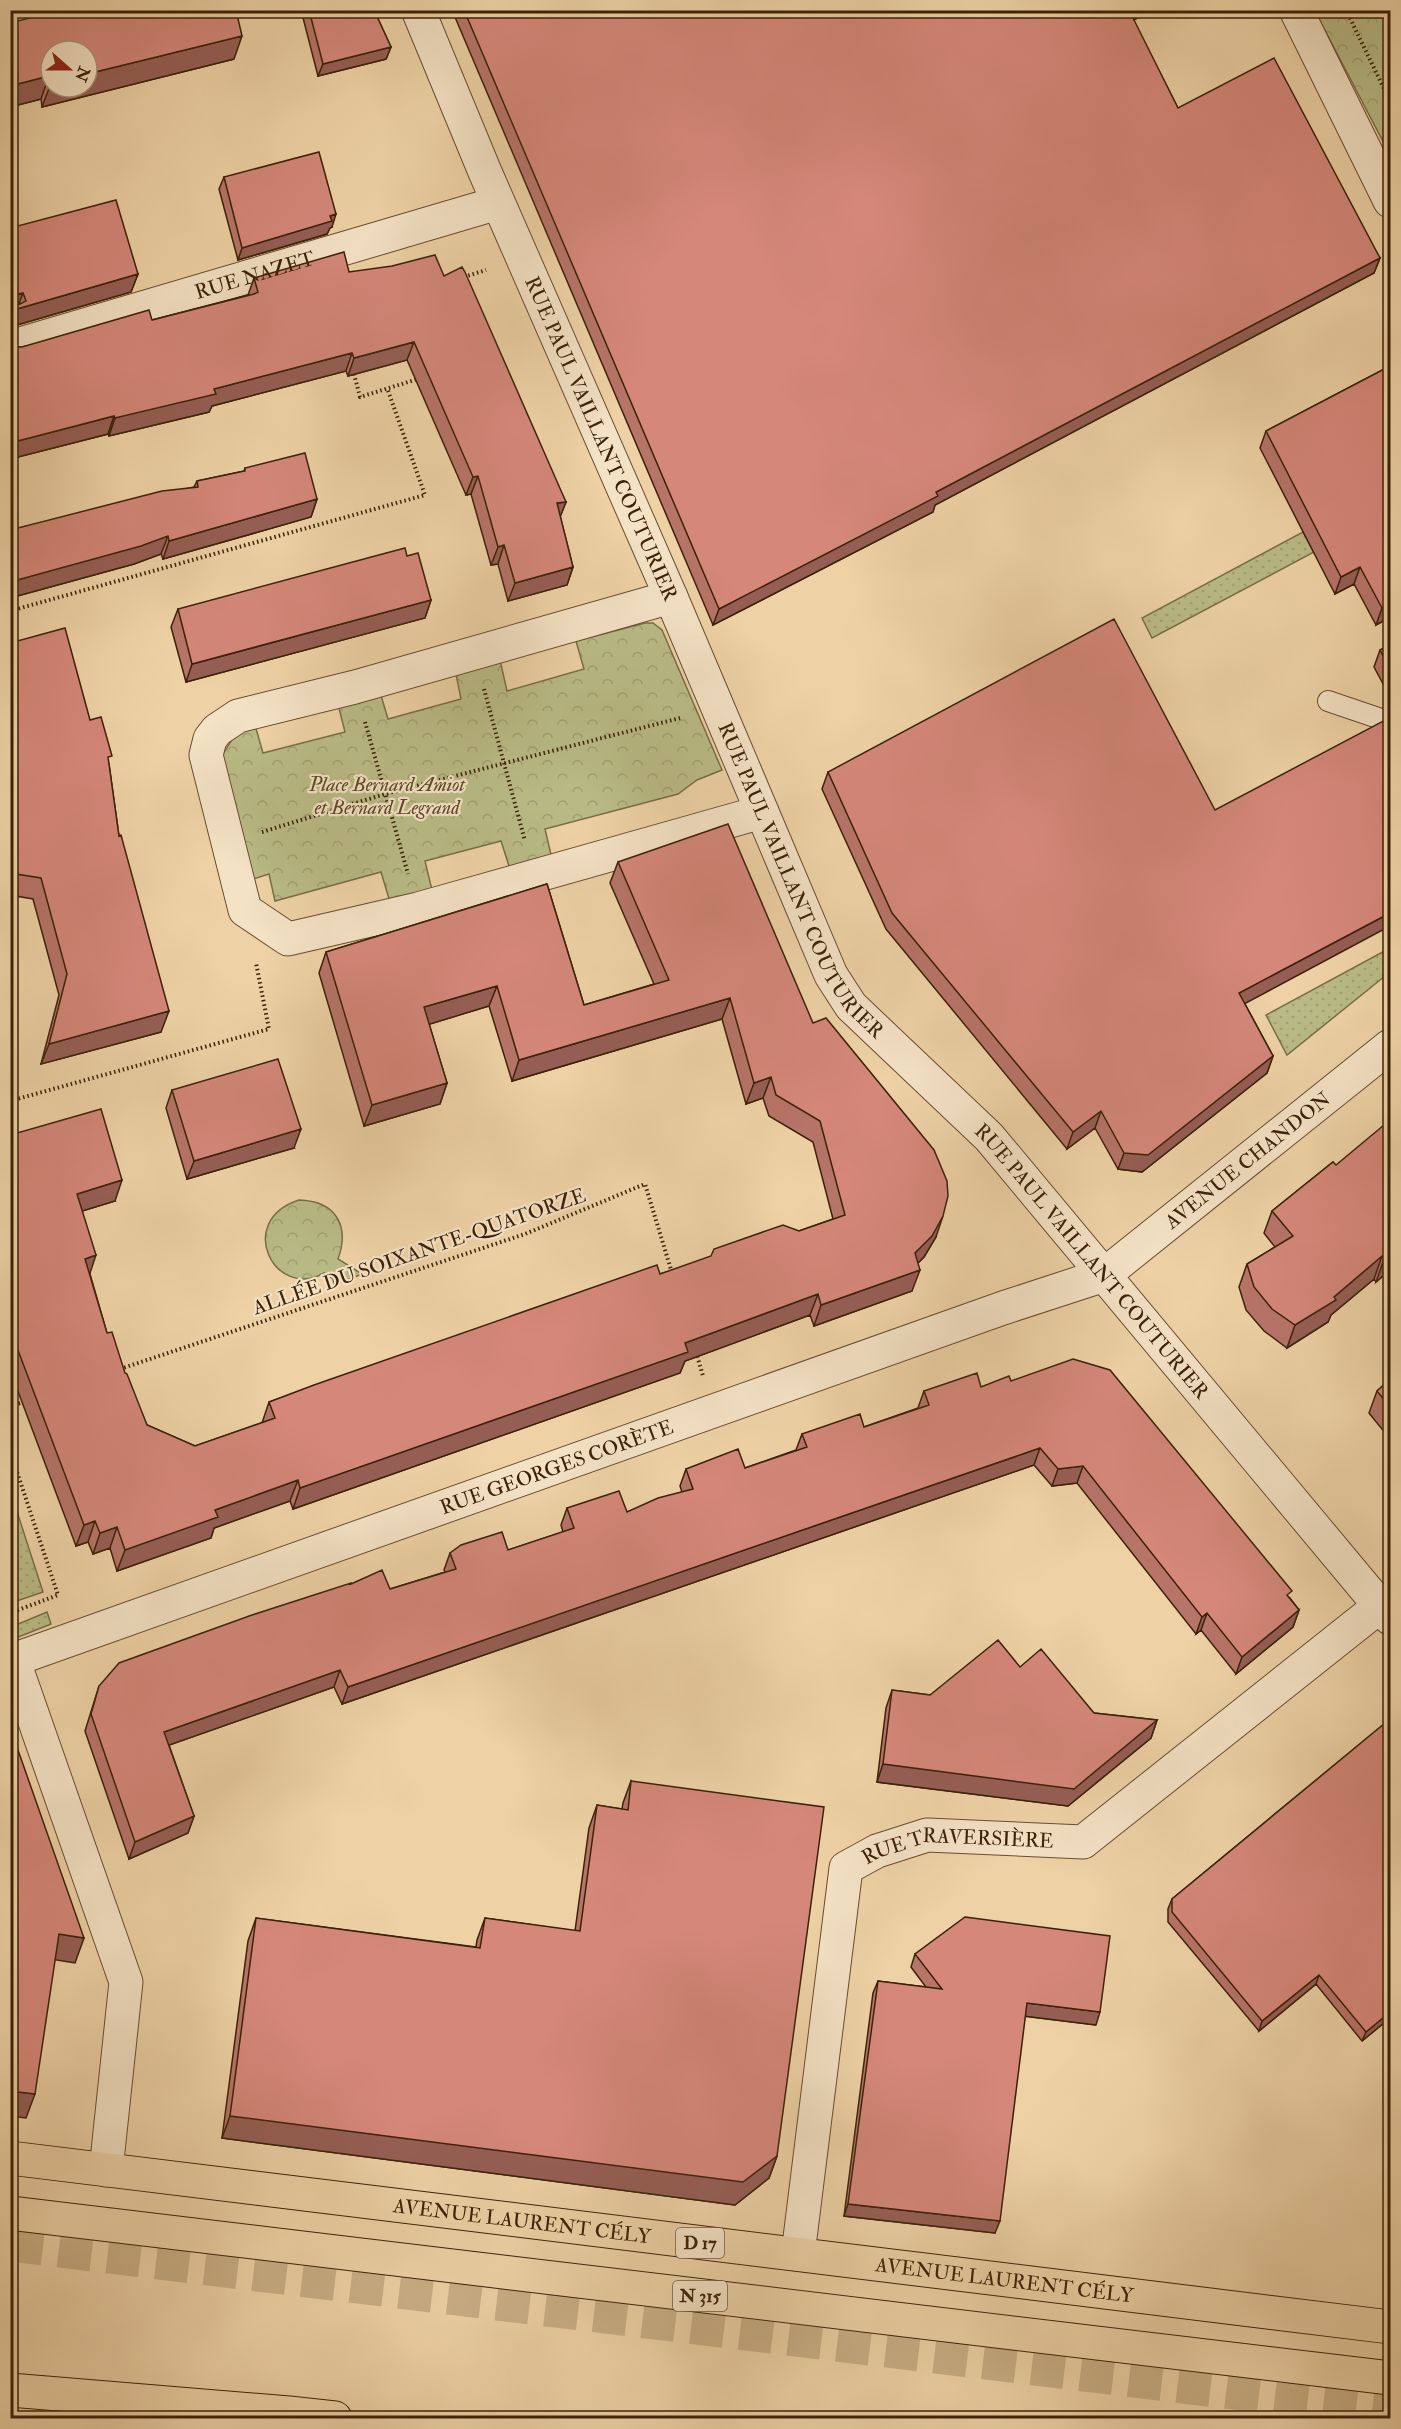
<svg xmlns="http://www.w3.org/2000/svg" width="1401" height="2429" font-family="'IM FELL Double Pica',serif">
<defs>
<pattern id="grass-dots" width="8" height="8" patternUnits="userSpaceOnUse" patternTransform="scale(1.5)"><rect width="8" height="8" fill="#b9bb86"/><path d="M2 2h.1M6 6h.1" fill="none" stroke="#a0a072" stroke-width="1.8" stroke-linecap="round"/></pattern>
<pattern id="forest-crowns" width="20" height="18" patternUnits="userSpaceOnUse" patternTransform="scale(1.5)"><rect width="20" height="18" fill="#b9bb86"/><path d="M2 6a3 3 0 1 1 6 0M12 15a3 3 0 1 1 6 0" fill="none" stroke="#a0a072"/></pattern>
</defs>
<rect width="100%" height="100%" fill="#eed2a6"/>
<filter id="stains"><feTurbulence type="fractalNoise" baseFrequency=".00333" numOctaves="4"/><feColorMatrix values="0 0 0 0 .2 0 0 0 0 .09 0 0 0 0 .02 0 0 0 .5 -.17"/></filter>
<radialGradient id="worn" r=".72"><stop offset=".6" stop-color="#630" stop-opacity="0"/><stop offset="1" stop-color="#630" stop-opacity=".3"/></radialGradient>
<!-- grass -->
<path fill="url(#grass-dots)" stroke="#7a6e47" stroke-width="1.5" d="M1303,532L1314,552L1152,638L1142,618Z
M1390,948V972L1287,1055L1266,1015Z
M10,1490L43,1592L11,1603L10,1602Z
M47,1612L51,1624L11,1640V1627Z"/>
<!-- forest -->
<path fill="url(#forest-crowns)" stroke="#7a6e47" stroke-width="1.5" d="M1315,11H1390V155Z
M645,623H653L662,630L722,770L697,780L678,794L545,829L552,859L510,869L501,841L425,861L432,890L390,902L381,872L275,901L269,874L250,880L217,763L235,735L255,725L263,753L345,732L338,704L380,692L388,719L461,699L456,674L500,660L507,691L584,669L576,641Z
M299,1200C336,1201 350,1226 338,1259L362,1274L334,1285L333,1279L324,1273C275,1301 234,1221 299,1200Z"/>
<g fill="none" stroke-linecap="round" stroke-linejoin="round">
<!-- trunk-tunnel -->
<path stroke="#caaf86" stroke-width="33" stroke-dasharray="33 16" stroke-linecap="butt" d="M10,2245L1390,2412"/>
<!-- service casing -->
<g stroke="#684d30" stroke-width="22">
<path id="service" d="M1328,701L1378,718L1390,728"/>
</g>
<!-- minor casing -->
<g stroke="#684d30" stroke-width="35">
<g id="minor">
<path id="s1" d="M418,10L485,172L671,597L831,975L851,1006L989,1137L1390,1618"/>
<path d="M1296,10L1390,201"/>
<path id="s2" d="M10,347L498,203"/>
<path d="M671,597L355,687L238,716L217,730L210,739L206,755L245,910L288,939L418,909L762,812"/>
<path d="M13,1659L126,1982L106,2170"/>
<path id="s3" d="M10,1661L1003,1308L1104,1275L1390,1046"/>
<path id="s4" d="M798,2254L846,1868L877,1851L927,1835L1083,1842L1380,1606"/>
</g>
</g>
<!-- primary casing -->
<g stroke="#3c2108" stroke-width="35">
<g id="primary">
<path id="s5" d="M10,2158L1390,2327"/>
<path d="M10,2390L289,2413L335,2418"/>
</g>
</g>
<!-- trunk casing -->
<g stroke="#3c2108" stroke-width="35">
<path id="trunk" d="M10,2213L1390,2378"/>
</g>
<!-- path -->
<path stroke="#3c2108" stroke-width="4" stroke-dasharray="1.5 3" stroke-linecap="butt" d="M1346,10L1390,101
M464,277L486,270
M354,374L360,397L421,378
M10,611L425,495L387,388
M484,689L525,841
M365,722L408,874
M262,832L385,794L680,718
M10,1101L269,1029L256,963
M696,1352L703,1376
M120,1369L525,1234L645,1184L672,1273
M10,1406L27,1401
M10,1451L58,1595L10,1613"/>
<!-- service -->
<use href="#service" stroke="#f4e2c5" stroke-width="20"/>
<!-- minor -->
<use href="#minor" stroke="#f4e2c5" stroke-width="33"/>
<!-- primary -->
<use href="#primary" stroke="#eed2a6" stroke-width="33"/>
<!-- trunk -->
<use href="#trunk" stroke="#eed2a6" stroke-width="33"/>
</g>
<!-- wall -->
<path fill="#b77469" stroke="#3c2108" stroke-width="1.5" d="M301,10H374L391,47L386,59L318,76Z
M452,10H1152L1133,20L1178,108L1380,258L1374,273L935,505L933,512L713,625Z
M10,23L234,59L42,107L41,99L10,107Z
M224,177L332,227L330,228L327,234L238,260L219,189Z
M10,228L138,274L131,292L10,327Z
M349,272L444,276L566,502L560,516L573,567L567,585L508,601L498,564L491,565L471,494L466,495L407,360L348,376L346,371L212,406L209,412L109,436L108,434L10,459V346L13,347H22L152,320L248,295L254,278Z
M1390,366V617L1376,625L1354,584L1335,594L1260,448L1266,431Z
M245,468L317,499L311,517L163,559L161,554L134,564L10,598V530L194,487L197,481L244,471Z
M431,600L425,618L186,682L171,627L178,609Z
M10,643L90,720L109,764L119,836L161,1032L41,1064L59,995L33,899L10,895Z
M1390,645V697L1374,667L1380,650Z
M828,772L1245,1004L1273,1056L1267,1073L1142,1172L1118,1169L1095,1128L1067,1149L886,929L822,789Z
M618,862L813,1023L936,1237L924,1257L918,1263L912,1291L814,1326L810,1315L685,1361L680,1373L293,1509L290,1501L214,1528L211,1538L117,1571L110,1548L93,1554L88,1542L76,1546L10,1370V1135L115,1201L82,1211L90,1274L107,1333L147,1425L195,1446L262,1423L269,1402L660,1274L799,1231L833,1219L813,1142L769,1116L763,1098L746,1104L722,1019L512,1081L489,1006L429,1024L447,1083L440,1104L364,1126L319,973L326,952L547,884L584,1005L654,984L610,883Z
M172,1090L294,1148L187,1179L166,1108Z
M1333,1162L1390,1270L1376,1282L1374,1279L1331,1315L1328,1322L1287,1348L1264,1331L1246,1310L1239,1287L1247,1264L1275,1247L1264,1233L1272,1211Z
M1390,1373V1439L1369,1413L1377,1391L1387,1382Z
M1011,1381L1290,1598L1299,1610L1293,1627L1236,1674L1201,1630L1196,1634L1077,1483L1052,1486L1034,1465L342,1704L334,1687L169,1745L194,1816L188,1833L129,1859L85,1731L99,1686L351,1584L390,1589L445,1572L444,1570L450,1553L508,1550L563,1532L561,1525L567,1508L627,1512L682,1492L680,1486L686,1469L745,1468L796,1450L802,1434L864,1427L918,1408L924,1391L981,1387Z
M1020,1667L1094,1713L1157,1720L1151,1738L1068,1806L877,1782L886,1708L892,1690L930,1695Z
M1390,1719V2018L1362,2041L1316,1984L1259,2031L1168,1922V1909L1172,1899Z
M631,1781L777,2156L769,2178L735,2205L222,2138L248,1941L256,1918L476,1947L477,1940L485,1918L575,1931L589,1828L597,1805L622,1809L623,1803Z
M915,1954L1096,2025L1025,2016L995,2233L844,2216L873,1993L878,1981L926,1987L911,1967Z"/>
<!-- shaded-wall -->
<path fill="#955e55" stroke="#3c2108" stroke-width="1.5" d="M1129,10H1152L1123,26Z
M242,36L234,59L42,107L51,83V87H87V74Z
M391,47L386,59L318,76L323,64Z
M49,76L41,99L10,107V86Z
M336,214L332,227L330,228L327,234L238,260L242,248Z
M1380,258L1374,273L935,505L933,512L713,625L719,609L936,492Z
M138,274L131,292L10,327V296L23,293L17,309Z
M414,342L407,360L348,376L354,358Z
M352,353L346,371L212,406L209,412L109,436L115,418L214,389Z
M114,416L108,434L10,459V443Z
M478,476L471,494L466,495L473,477Z
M317,499L311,517L163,559L169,541Z
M566,502L559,520L557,503Z
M168,536L161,554L134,564L10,598V582Z
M504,545L498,564L491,565L498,547Z
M573,567L567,585L508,601L515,583Z
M1360,567L1354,584L1335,594L1341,577Z
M431,600L425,618L186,682L192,664Z
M1390,603V617L1376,625L1382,608Z
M1390,913V926L1233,1010L1239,993Z
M497,986L489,1006L417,1028L424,1007Z
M730,998L722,1019L512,1081L519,1060Z
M169,1011L161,1032L41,1064L49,1044Z
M1273,1056L1267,1073L1142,1172L1118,1169L1124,1153Z
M771,1077L763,1098L746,1104L754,1083Z
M447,1083L440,1104L364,1126L372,1105Z
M1101,1111L1095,1128L1067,1149L1073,1132Z
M301,1129L294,1148L187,1179L194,1161Z
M122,1180L115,1201L69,1215L77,1194Z
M943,1216L936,1237L924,1257L907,1274L915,1253Z
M1390,1254V1270L1376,1282L1384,1259Z
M96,1255L89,1276L85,1259Z
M1382,1256L1374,1279L1331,1315L1328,1322L1287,1348L1295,1325L1334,1297Z
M920,1270L912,1291L814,1326L821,1305Z
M818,1294L810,1315L685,1361L680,1373L293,1509L300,1488L685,1343Z
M1040,1448L1034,1465L342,1704L348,1687Z
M1083,1466L1077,1483L1052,1486L1058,1469Z
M298,1480L290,1501L214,1528L211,1538L117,1571L125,1550L215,1510Z
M95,1521L88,1542L76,1546L84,1525Z
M117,1527L110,1548L93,1554L100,1533Z
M1299,1610L1293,1627L1236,1674L1242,1657Z
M1207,1613L1201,1630L1196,1634L1202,1617Z
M340,1670L334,1687L158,1749L164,1732Z
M1157,1720L1151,1738L1068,1806L877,1782L883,1764Z
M194,1816L188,1833L129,1859L135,1842Z
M59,1934L84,1938L75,1963L50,1959Z
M1319,1975L1316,1984L1259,2031L1262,2021Z
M1027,2003L1100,2012L1096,2025L1023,2016Z
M1390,2012V2018L1362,2041L1366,2032Z
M10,2091L35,2094L26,2118L10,2116Z
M230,2116L777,2156L769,2178L735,2205L222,2138Z
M848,2204L1000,2221L995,2233L844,2216Z"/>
<!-- building -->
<path fill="#d5877a" stroke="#3c2108" stroke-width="1.5" d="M60,10H236L242,36L87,74V51H51V83L49,76L10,86V23Z
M309,10H374L391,47L323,64Z
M464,10H1129L1178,108L1274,58L1380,258L936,492L938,496L719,609Z
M319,152L336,214L330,216L332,221L242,248L224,177Z
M116,200L138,274L10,311V309L26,301L23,293L10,296V228Z
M344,252L349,272L392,266L435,255L444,276L462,267L465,272L566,502L557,503L573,567L515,583L504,545L498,547L478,476L473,477L414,342L354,358L352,353L214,389L216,394L115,418L114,416L10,443V346L13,347H22L149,310L152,320L254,294L258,292L254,278Z
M1390,366V603L1382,608L1360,567L1341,577L1266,431Z
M305,453L317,499L169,541L168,536L141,546L10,582V530L162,491L198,487L197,481L245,471V468Z
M405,548L407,556L418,553L431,600L192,664L178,609Z
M1114,619L1215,810L1387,719L1390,721V913L1239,993L1273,1056L1148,1155L1124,1153L1101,1111L1073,1132L892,913L828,772Z
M65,628L90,720L101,717L112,756L108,757L119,836L121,835L169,1011L49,1044L67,974L41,878L16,874L10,869V643Z
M1390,645V669L1380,650Z
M728,824L813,1023L826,1018L934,1150L947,1181L948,1196L943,1216L932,1236L915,1253L920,1270L821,1305L818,1294L685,1343L688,1352L300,1488L298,1480L215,1510L218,1517L125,1550L117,1527L100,1533L95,1521L84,1525L10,1329V1135L101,1109L122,1180L77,1194L96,1255L85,1259L107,1333L112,1332L125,1373L127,1374L147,1425L195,1446L275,1418L269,1402L314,1385L657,1265L660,1274L711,1256L714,1249L783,1225L799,1231L845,1215L820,1121L776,1095L771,1077L754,1083L730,998L519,1060L497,986L424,1007L447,1083L372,1105L326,952L547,884L584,1005L669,980L618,862Z
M278,1059L301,1129L194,1161L172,1090Z
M1390,1120V1254L1384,1259L1382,1256L1334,1297L1336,1300L1295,1325L1272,1309L1254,1287L1247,1264L1293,1236L1272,1211L1333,1162L1336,1165Z
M1073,1359L1110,1370L1292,1591L1287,1595L1299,1610L1242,1657L1207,1613L1202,1617L1083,1466L1058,1469L1040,1448L348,1687L340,1670L164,1732L194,1816L135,1842L91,1714L99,1686L119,1663L252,1615L351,1583V1584L382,1570L390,1589L456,1569L450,1553L461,1545L502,1532L508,1550L574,1528L567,1508L619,1491L627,1512L658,1498L693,1489L686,1469L738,1449L745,1468L807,1447L802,1434L860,1414L864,1427L929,1405L924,1391L977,1373L981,1387L1009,1376L1011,1381Z
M1390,1379V1407L1377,1391Z
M998,1640L1020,1667L1041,1649L1094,1713L1157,1720L1074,1789L883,1764L892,1690L930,1695Z
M1390,1719V2012L1366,2032L1319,1975L1262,2021L1172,1912V1899Z
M12,1733L84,1938L59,1934L35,2094L10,2091V1734Z
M631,1781L824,1807L777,2156L743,2182L230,2116L256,1918L480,1948L485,1918L580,1931L597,1805L628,1810Z
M965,1917L1110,1936L1100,2012L1027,2003L1000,2221L848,2204L878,1981L942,1989L915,1954Z"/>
<g text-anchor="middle" stroke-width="4.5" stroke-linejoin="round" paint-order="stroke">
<!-- shield labels -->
<g fill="#f4e2c5" stroke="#735b41" stroke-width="1.5">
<rect x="676" y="2228" width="48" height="30" rx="4.5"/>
<rect x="673" y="2281" width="54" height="30" rx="4.5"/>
</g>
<g font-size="18" font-weight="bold" fill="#3c2108">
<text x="700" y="2249">D 17</text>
<text x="700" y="2302">N 315</text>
</g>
<!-- street labels -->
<g font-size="20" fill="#3c2108" stroke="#f4e2c5">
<text dy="7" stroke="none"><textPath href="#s2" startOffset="255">RUE NAZET</textPath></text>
<text dy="7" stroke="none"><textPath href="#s1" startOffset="466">RUE PAUL VAILLANT COUTURIER</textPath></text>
<text dy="7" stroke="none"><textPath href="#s1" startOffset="952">RUE PAUL VAILLANT COUTURIER</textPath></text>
<text dy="7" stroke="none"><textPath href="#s3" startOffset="1344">AVENUE CHANDON</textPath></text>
<text transform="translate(419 1251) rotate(-19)" y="7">ALLÉE DU SOIXANTE-QUATORZE</text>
<text dy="7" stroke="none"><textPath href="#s1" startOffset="1438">RUE PAUL VAILLANT COUTURIER</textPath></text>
<text dy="7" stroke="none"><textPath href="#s3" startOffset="580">RUE GEORGES CORÈTE</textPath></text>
<text dy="7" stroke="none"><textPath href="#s4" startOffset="506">RUE TRAVERSIÈRE</textPath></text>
<text dy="7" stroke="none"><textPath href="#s5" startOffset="516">AVENUE LAURENT CÉLY</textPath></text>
<text dy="7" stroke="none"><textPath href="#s5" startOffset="1002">AVENUE LAURENT CÉLY</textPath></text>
</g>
<!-- park labels -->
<g font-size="20" font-style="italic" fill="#5b4828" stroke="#f4e2c5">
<text x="387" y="791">Place Bernard Amiot<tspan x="387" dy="23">et Bernard Legrand</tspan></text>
</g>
</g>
<!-- margin -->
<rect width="1401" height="2429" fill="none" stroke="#eed2a6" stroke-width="36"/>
<rect x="12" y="12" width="1377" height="2405" fill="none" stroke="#3c2108" stroke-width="3"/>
<rect x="18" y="18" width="1365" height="2393" fill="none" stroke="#3c2108" stroke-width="1.5"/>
<!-- north arrow -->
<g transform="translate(69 69) rotate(111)"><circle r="28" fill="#f4e2c5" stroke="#aa9579" stroke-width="1.5"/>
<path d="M0-4.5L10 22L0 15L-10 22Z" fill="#8f2418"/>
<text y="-9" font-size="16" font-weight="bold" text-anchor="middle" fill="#3c2108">N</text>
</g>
<rect width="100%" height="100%" filter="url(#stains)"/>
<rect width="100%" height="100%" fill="url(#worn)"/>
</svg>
